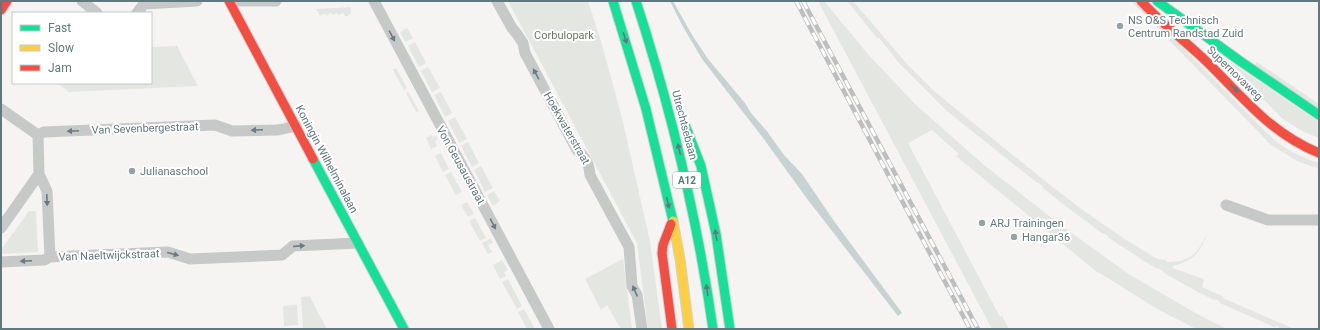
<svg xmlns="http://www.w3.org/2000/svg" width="1320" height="330" font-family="Roboto,sans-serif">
<rect width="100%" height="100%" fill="#f5f4f3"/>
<!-- green -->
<path fill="#e4e6e1" d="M508,1H588L601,41L622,118L650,241L662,329H648L637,243Z
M818,1H824L867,53L915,104L984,165L1062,226L1130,275L1199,315L1227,329H1196L1159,310L1098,272H1097L956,156L959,154L932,130L908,143L1000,317L1002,316L1009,329H992Z
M847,1H853L908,65L933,90L951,105L1045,181L1084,211L1126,240L1152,256L1158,259L1166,260L1167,262C1190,262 1197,254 1207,234C1201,252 1193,261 1173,266L1172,268L1204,279L1202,287L1222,296L1223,298L1294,329H1281L1277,326L1274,327L1222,304L1217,300H1214L1196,291L1164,273L1162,270L1156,268L1144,261L1109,238L1107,235L1102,233L1060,202L1043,188L1042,185L1036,182L947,111L899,63L879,38H877Z
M1131,1H1137L1270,136C1285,149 1300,157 1319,163V169L1297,161L1270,144Z
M351,7V13L346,17L343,13L338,15L337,13L333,15L331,13L326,16L325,13L320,16L316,9Z
M407,28L413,38L405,42L400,32Z
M415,42L426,63L419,67L408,46Z
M177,46L198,86L69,92L57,83H151V47Z
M1230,62L1319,122V138L1302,131L1283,119L1228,64Z
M1257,62L1319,104V110L1254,66Z
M428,67L440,88L432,92L421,71Z
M396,68L407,88L404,90L393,70Z
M408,92L419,111L416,112L406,93Z
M441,92L452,113L445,117L434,95Z
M455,117L467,139L459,143L448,121Z
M431,135L433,137L436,136L438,139L435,141L437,146L431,149L426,138Z
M468,142L479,163L472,167L461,146Z
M441,153L449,169L443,172L435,156Z
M481,166L493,188L485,192L474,170Z
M451,172L462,192L456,195L445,175Z
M494,191L500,201L493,206L487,195Z
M467,202L474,214L468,217L461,205Z
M29,211H36L38,252L1,254V250Z
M475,218L486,238L480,241L469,221Z
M491,238L493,243L488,245L492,252L488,254L482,243Z
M623,259L632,329H621L607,305L601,310L585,279Z
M502,260L508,270L504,272L506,276L500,279L493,265Z
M508,279L522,306L517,309L502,282Z
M310,296L312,301L327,329H303L301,297Z
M297,305L298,325L284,326L283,306Z
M524,309L535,329H527L518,312Z"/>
<!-- water -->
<path fill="#c7d2d2" d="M670,1H673L692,35L708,59L745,103L751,113L766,130L784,155L802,174L834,221L902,313L898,316L808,200L763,138L702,59L682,25Z"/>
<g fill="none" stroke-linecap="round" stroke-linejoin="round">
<!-- fast casing -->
<g stroke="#d0d1d1" stroke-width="11">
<path id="fast" d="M613,1L646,109L673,221
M636,1C671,109 697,216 713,329
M1157,1L1240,61L1319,115
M685,125L701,166L716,234L730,329
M313,159L404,329"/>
</g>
<!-- slow casing -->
<g stroke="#d0d1d1" stroke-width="11">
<path id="slow" d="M673,221L680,259L689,329"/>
</g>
<!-- jam casing -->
<g stroke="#d0d1d1" stroke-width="11">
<path id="jam" d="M229,1L313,159
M1141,1C1161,23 1185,41 1206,61C1243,97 1270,133 1319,153
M1,10L7,1
M671,224L663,245L662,253L672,329"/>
</g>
<!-- street -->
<path stroke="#c7c9c9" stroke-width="11" d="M82,1L97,13
M235,1H276
M374,1L549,329
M497,1L512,28L517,34L523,43L525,53L577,150C586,157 589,164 590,175L629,247L632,286L637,295L642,329
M137,13L144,4L197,1
M1,109L38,135L44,132L215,125L232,131L278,130L296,126
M38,135L39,174L47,191L50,257
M1226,205L1268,220H1319
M1,228L39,174
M1,262L44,260L50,257L168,252L190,259L282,255L293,246L358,243"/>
<!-- fast -->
<use href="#fast" stroke="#16e098" stroke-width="9"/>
<!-- slow -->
<use href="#slow" stroke="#ffcf43" stroke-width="9"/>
<!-- jam -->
<use href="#jam" stroke="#f24e42" stroke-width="9"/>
<!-- rail casing -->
<g stroke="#bdbebf" stroke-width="4.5">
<path id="rail" d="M796,1L970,329
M803,1L978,329"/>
</g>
<!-- rail -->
<use href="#rail" stroke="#fff" stroke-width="3" stroke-dasharray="9" stroke-linecap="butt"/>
</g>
<!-- one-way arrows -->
<defs><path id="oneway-solid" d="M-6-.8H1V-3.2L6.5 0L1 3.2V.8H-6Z"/></defs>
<g fill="#667c81">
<use href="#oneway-solid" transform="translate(392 36) rotate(62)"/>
<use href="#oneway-solid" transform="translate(536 74) rotate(-118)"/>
<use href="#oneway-solid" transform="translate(257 130) rotate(178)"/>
<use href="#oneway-solid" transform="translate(73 131) rotate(178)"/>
<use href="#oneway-solid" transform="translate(47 200) rotate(88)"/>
<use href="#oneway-solid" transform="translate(493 224) rotate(62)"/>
<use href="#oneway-solid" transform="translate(299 246) rotate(-5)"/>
<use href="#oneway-solid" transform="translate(173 254) rotate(15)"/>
<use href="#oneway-solid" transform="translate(26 261) rotate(177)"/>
<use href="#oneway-solid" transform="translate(635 291) rotate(-113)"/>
</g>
<g fill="#61787d">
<use href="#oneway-solid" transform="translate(625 38) rotate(72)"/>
<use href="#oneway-solid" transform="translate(1234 88) rotate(45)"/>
<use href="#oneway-solid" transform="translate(679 149) rotate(-104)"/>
<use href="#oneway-solid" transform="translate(668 203) rotate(77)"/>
<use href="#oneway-solid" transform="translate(716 235) rotate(-100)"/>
<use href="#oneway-solid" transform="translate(707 290) rotate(-99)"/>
</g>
<!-- markers -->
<g fill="#95a3a6" stroke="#fff" stroke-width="1.5">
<circle cx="1120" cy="26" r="4"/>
<circle cx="132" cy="171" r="4"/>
<circle cx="982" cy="223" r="4"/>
<circle cx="1014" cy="237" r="4"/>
</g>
<g text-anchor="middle" stroke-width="4" stroke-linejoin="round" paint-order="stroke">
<!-- shield labels -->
<rect fill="#fff" stroke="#90a0a4" stroke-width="1" x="673" y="172" width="28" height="16" rx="3"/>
<g font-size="10" font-weight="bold" fill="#61787d">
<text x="687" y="184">A12</text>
</g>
<!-- poi labels -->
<g font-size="11" fill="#61787d" stroke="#fff" text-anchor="start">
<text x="1128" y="24">NS O&amp;S Technisch<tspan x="1128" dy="13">Centrum Randstad Zuid</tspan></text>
<text x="140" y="175">Julianaschool</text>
<text x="990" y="227">ARJ Trainingen</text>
<text x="1022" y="241">Hangar36</text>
</g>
<!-- park labels -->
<g font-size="11" fill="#6e7a64" stroke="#fff">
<text x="564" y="39">Corbulopark</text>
</g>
<!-- street labels -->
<g font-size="11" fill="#61787d" stroke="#fff">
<text transform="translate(1235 73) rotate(44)" y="4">Supernovaweg</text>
<text transform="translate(685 125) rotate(75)" y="4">Utrechtsebaan</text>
<text transform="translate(145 128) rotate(-2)" y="4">Van Sevenbergestraat</text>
<text transform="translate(567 128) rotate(60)" y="4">Hoekwaterstraat</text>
<text transform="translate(327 159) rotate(62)" y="4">Koningin Wilhelminalaan</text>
<text transform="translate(461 165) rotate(61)" y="4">Von Geusaustraat</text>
<text transform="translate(109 255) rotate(-2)" y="4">Van Naeltwijckstraat</text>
</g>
</g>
<!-- border -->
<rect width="1320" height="330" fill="none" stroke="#61787d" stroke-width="4"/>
<!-- legend -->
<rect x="12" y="12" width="140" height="72" fill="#ffffff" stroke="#c0c9cb"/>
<rect x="20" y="25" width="20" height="6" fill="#16e098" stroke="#c0c9cb"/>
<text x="48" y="32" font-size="12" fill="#61787d">Fast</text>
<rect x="20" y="45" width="20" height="6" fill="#ffcf43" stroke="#c0c9cb"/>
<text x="48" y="52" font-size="12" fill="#61787d">Slow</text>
<rect x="20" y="65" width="20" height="6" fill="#f24e42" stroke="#c0c9cb"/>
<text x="48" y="72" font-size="12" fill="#61787d">Jam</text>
</svg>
